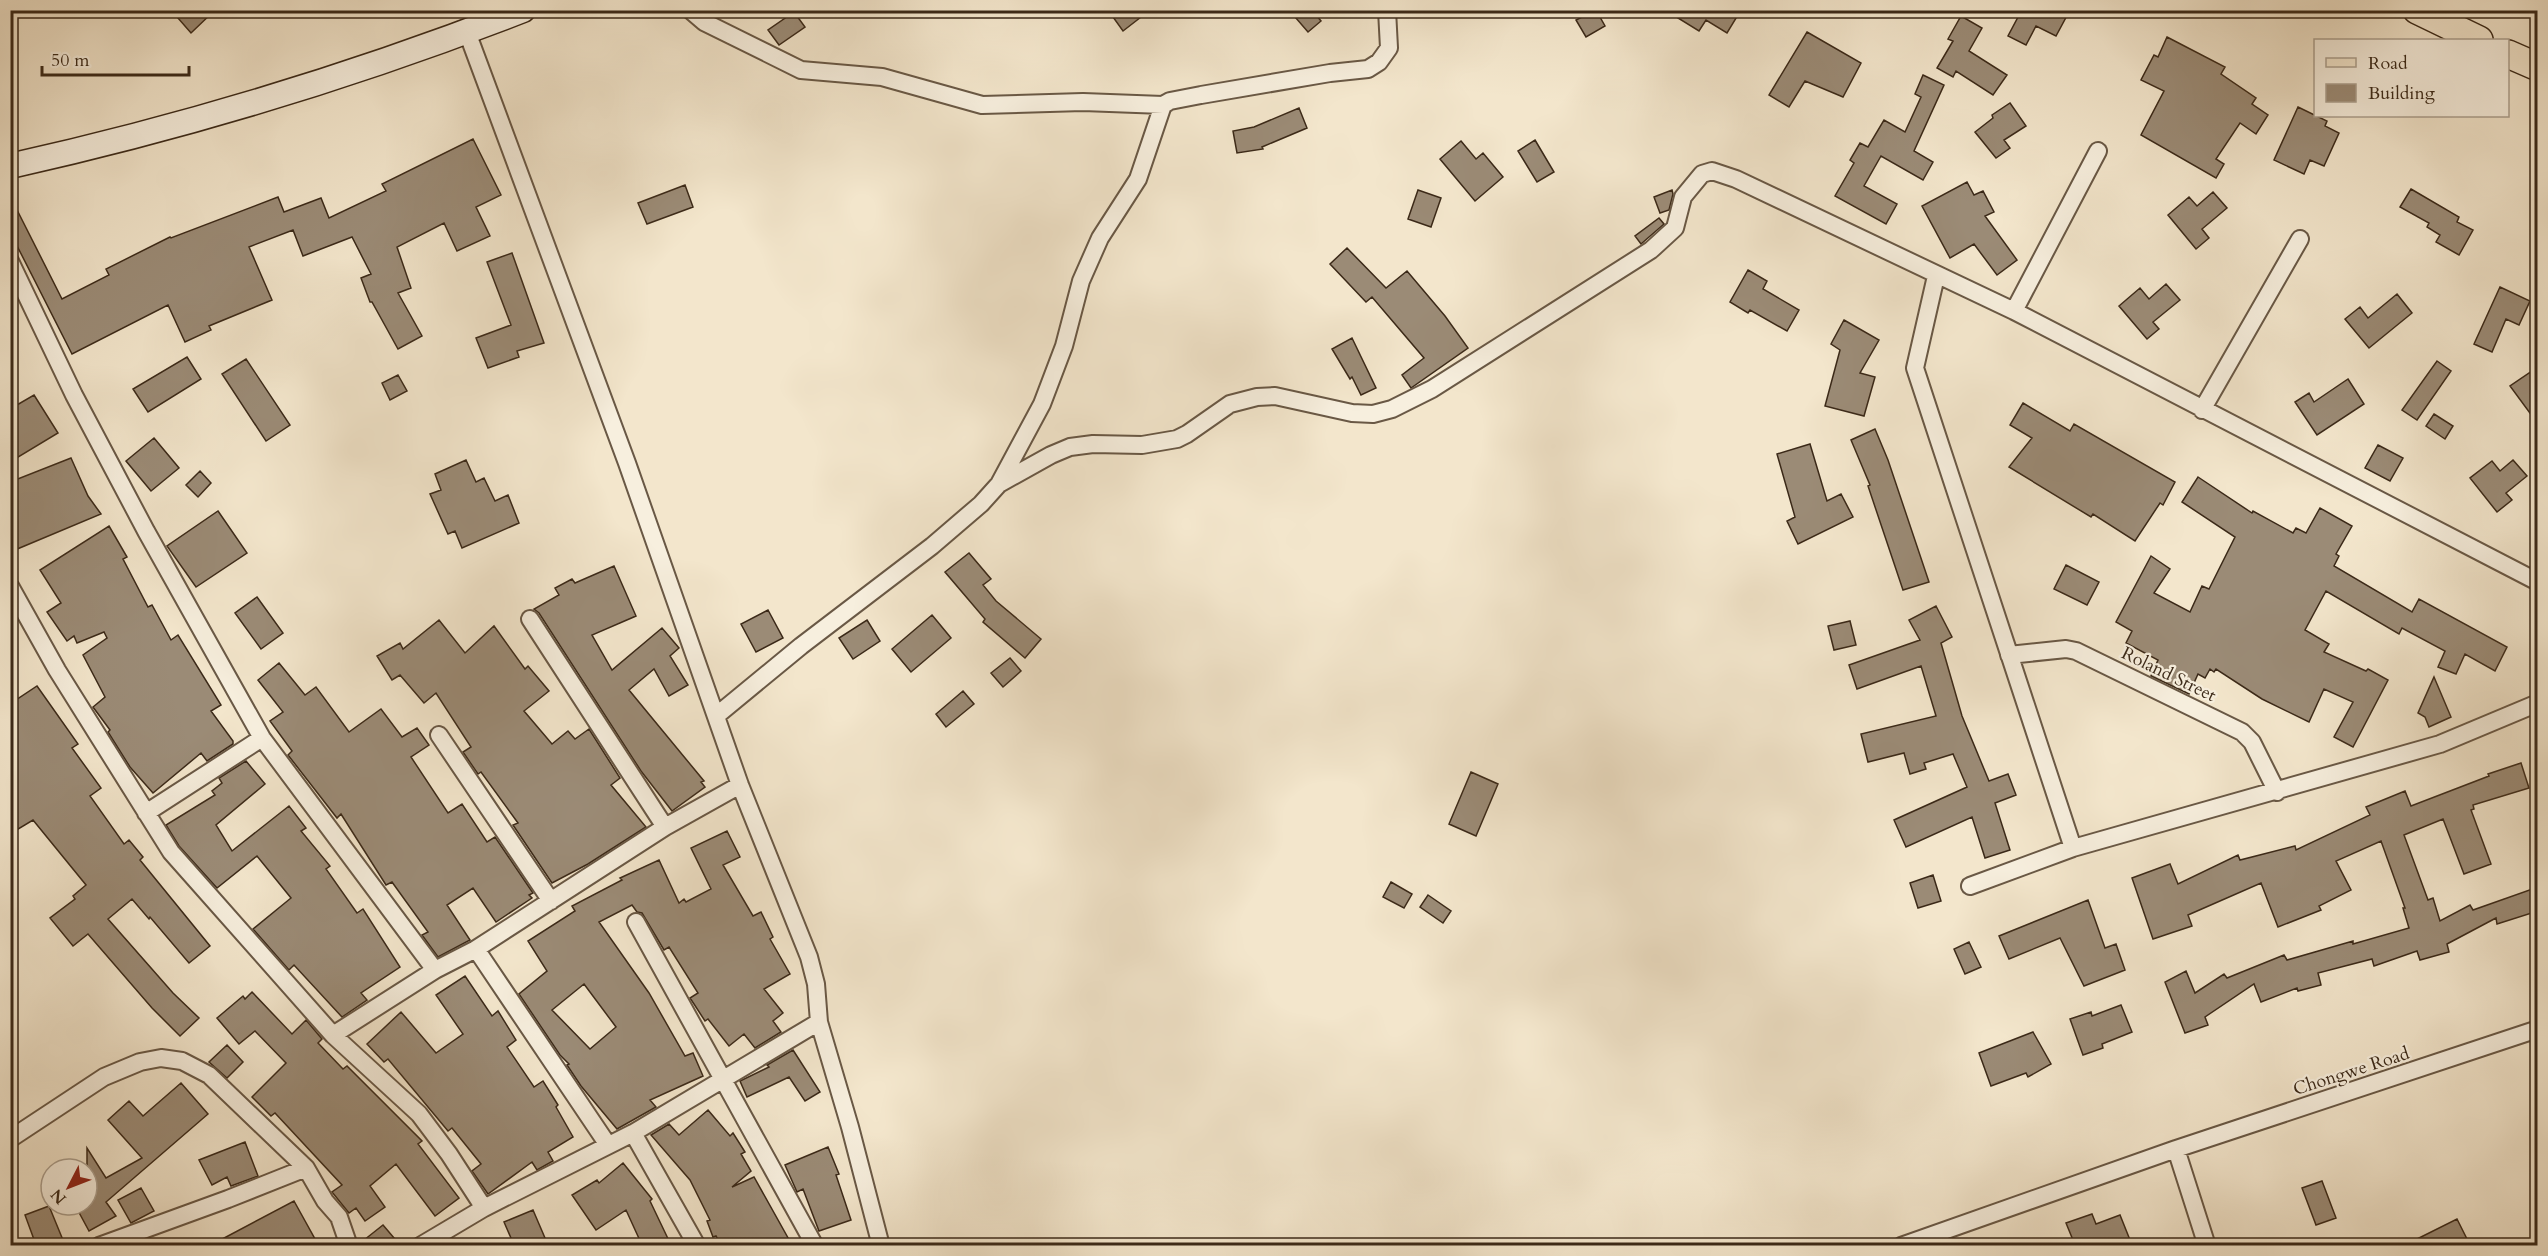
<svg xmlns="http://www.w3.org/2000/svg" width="2548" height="1256" font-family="Cardo,serif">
<rect width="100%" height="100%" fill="#f3e6cc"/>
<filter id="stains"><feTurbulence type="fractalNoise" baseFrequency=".00333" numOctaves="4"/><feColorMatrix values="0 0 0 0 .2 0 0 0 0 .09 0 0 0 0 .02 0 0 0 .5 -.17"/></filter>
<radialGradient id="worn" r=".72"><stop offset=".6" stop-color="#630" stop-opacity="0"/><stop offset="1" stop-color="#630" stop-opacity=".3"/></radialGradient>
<!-- building -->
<path fill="#9b8b76" stroke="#3b2918" stroke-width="1.5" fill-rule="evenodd" d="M171,10H215L191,33Z
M1108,10H1150L1123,31Z
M1289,10H1312L1321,21L1308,32Z
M1596,10L1605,26L1586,37L1576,20Z
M1665,10H1741L1727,33L1706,20L1699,31Z
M2006,10H2070L2056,36L2036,26L2026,45L2008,36L2018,17Z
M794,12L805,27L779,45L768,30Z
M1961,16L1982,28L1969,51L2007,75L1993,95L1956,71L1953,77L1937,68L1953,41L1948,39Z
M1807,32L1861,63L1843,97L1805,81L1789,107L1769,95Z
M2167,37L2225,67L2221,74L2256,98L2252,104L2268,115L2256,134L2240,123L2216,159L2224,164L2216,178L2141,135L2164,91L2141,80L2154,55L2158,57Z
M1923,75L1944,85L1914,151L1933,162L1923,180L1881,156L1864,186L1897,204L1886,224L1835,196L1854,163L1850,160L1860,143L1868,147L1884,120L1905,132L1921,97L1915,94Z
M2010,103L2026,126L2004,140L2010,148L1996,158L1975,132L1993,118L1992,115Z
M2298,107L2327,121L2325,126L2339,133L2324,166L2310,160L2304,174L2274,160Z
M1299,108L1307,128L1262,147L1263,149L1237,153L1233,131L1254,127Z
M473,139L501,195L476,207L490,236L457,251L444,223L397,247L411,288L398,293L422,336L398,349L372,302H370L361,278L371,274L352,237L303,256L293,230L249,247L272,300L209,326L211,330L185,342L168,305L72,354L10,232V196L62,299L109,275L106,269L170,237L171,238L278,197L284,212L321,198L329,218L386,191L382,184Z
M1535,140L1554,172L1537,182L1518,151Z
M1461,141L1476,159L1483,153L1503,177L1475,201L1440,159Z
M1967,182L1974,195L1983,191L1994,212L1985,216L2017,260L1997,275L1974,244L1950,258L1922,206Z
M685,185L693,207L647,224L638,203Z
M2411,189L2459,217L2457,222L2473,230L2459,255L2436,242L2440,235L2427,227L2429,223L2400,207Z
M1418,190L1441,198L1431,227L1408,219Z
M1672,190L1673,194L1669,210L1660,213L1654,197Z
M2213,192L2227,208L2202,229L2209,238L2196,249L2168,215L2189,197L2197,206Z
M1659,218L1664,224L1641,244L1635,236Z
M1347,248L1386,288L1407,271L1445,316L1468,348L1411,388L1402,375L1424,358L1372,297L1366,302L1330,264Z
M512,253L544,343L517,351L519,357L488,368L476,338L511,325L487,262Z
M1748,270L1767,281L1763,289L1799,310L1787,331L1750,310L1748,313L1730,302Z
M2166,284L2180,300L2153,322L2159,329L2147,339L2119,306L2140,288L2149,299Z
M2500,287L2530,301L2519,325L2506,319L2492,352L2474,344Z
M2397,294L2412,313L2369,348L2345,319L2360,307L2368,318Z
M1844,320L1879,340L1860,373L1875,377L1864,416L1825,406L1840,350L1831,344Z
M1352,338L1376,388L1361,395L1352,377L1350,379L1332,349Z
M187,357L201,379L148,412L133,389Z
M246,359L290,425L266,441L222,374Z
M2437,361L2451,371L2417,420L2402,410Z
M2538,367V424L2510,386Z
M398,375L407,391L390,400L382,383Z
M2348,379L2364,404L2317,435L2295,402L2309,393L2314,402Z
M34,395L58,433L10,462V409Z
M2023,403L2070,431L2074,424L2175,482L2163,505L2160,503L2135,541L2093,514L2091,517L2009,467L2032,438L2010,425Z
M2434,414L2453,426L2445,439L2426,426Z
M1875,429L1888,460L1929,582L1903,590L1868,486L1870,485L1851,440Z
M154,438L179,468L151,491L126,461Z
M1810,444L1827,501L1841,494L1853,517L1798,544L1787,521L1795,517L1777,454Z
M2378,445L2403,458L2390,481L2365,468Z
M71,458L88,496L101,514L10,552V482Z
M466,460L476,482L484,478L495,501L508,495L519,523L462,548L455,531L448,534L430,494L441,490L435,474Z
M2513,460L2527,476L2506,493L2512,500L2497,512L2470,478L2492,461L2500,471Z
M200,471L211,483L198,497L186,485Z
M2198,477L2252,513L2253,511L2293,533L2296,528L2306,533L2320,508L2352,526L2336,554L2339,556L2334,566L2412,612L2419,599L2507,647L2495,671L2465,654L2456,674L2438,667L2445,651L2402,628L2399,634L2326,591L2305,630L2329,644L2324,652L2366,671L2368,669L2388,680L2353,747L2334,737L2353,702L2324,689L2309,722L2262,699L2216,669L2214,672L2210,669L2205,678L2198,674L2189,694L2151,676L2158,660L2126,643L2132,631L2116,622L2151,556L2170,569L2154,593L2190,612L2202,586L2209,589L2235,537L2182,502Z
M218,511L247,553L196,587L167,546Z
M109,526L127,557L123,559L148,607L152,605L171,640L178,635L221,705L211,711L233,741V744L207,761L201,753L153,793L130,767L108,732L110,730L93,707L105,697L83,655L107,638L104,632L77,643L74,636L67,641L47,612L61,603L40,570Z
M969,553L991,579L983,585L996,601L1041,639L1025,658L983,622L985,619L945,572Z
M2066,565L2099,582L2087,605L2054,589Z
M614,566L636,616L592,635L612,670L662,628L679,648L670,656L688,685L669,696L654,669L629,690L704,781L701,782L705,787L672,811L641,771L539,613L534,609L559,595L555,588L572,579L575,583Z
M257,597L283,633L261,649L235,613Z
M1936,606L1952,637L1941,643L1962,716L1989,781L2008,774L2016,795L1995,803L2010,850L1985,858L1972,817L1906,847L1894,820L1967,787L1953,754L1924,763L1926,769L1910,774L1904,753L1868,762L1861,734L1936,716L1921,666L1857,689L1849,665L1920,640L1909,620Z
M768,610L783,638L756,652L741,624Z
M932,615L951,638L911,672L892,649Z
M439,620L465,653L494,626L525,669L528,666L549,691L524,711L552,744L568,731L575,739L589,729L620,778L611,785L646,827L588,864L552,883L513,825L518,823L481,772L478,774L463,752L471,747L436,693L424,703L400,675L392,680L377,656L400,643L403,649Z
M867,620L880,641L853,659L839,638Z
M1850,621L1856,645L1834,650L1828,626Z
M1010,658L1021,671L1003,687L991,673Z
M279,663L305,695L316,687L349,732L381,709L402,737L417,728L429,745L411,757L448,813L462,804L487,842L495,837L533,893L529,895L532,898L496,922L473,888L447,905L470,940L438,957L422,935L428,932L392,882L386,885L341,814L337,818L288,755L292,751L270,721L283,712L258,680Z
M2434,677L2451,717L2429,727L2425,717L2418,713Z
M37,686L78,744L72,748L101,788L90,796L124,844L129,840L143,857L140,860L210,946L189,963L150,917L149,919L132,899L108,919L173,993L199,1018L180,1036L152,1008L88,934L73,946L50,918L75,899L73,896L86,885L33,820L10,834V704Z
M963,691L974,704L946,727L936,714Z
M246,761L265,784L216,825L232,851L289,806L306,828L301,831L330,866L326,869L357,913L363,909L400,967L361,993L367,1000L342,1017L294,965L289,970L253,929L291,898L257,856L217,888L179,846L166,825L215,795L212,791L222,783L219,778Z
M2521,763L2529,788L2473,805L2474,809L2471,810L2491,864L2464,874L2443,819L2404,835L2428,900L2433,898L2440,921L2470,905L2473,910L2538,887V911L2497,924L2496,918L2447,944L2449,952L2420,960L2417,951L2374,966L2372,959L2318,973L2321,985L2298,991L2297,988L2261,1002L2254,984L2205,1017L2208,1025L2185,1033L2165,982L2186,971L2195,993L2224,974L2227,978L2284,955L2287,960L2353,941V944L2409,928L2403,908H2405L2381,841L2336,861L2351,890L2319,906L2321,910L2278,927L2261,883L2188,915L2192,926L2153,939L2132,878L2170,864L2178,884L2238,855L2240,860L2295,846L2296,850L2370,815L2366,807L2405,791L2411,806L2489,776L2488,774Z
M1471,772L1498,784L1476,836L1449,824Z
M727,831L740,857L723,865L753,916L761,912L773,937L770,939L790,974L764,989L783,1013L773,1021L781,1032L755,1048L744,1034L729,1046L708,1019L705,1021L694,1004L690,998L698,993L669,947L664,950L642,913L637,912L632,905L599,922L649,993L685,1056L693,1053L703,1076L650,1100L656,1107L617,1129L581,1086L567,1065L569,1064L560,1055L519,994L547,971L528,941L575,911L572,906L622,880L620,878L659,860L679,903L684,899L686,902L711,889L691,848ZM584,984L616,1027L590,1049L552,1010Z
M1933,875L1941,901L1918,908L1910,883Z
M1391,882L1412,894L1404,908L1383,897Z
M1428,895L1451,911L1443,923L1420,907Z
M2088,900L2105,948L2116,944L2125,970L2084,986L2060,938L2009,959L1999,936Z
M1969,942L1981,967L1965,974L1954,949Z
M465,976L492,1016L498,1011L516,1040L507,1047L534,1087L543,1081L558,1105L556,1107L573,1137L548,1152L553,1161L537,1170L532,1162L488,1194L472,1171L481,1164L452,1128L448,1131L388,1059L384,1062L367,1044L401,1012L436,1053L463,1034L436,995Z
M252,992L292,1034L306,1020L322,1039L318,1043L343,1069L347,1066L422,1141L418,1144L459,1198L435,1216L396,1164L370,1186L385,1207L365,1221L356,1208L349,1213L332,1192L342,1185L275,1113L271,1116L252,1097L286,1063L255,1031L239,1044L217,1018L243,996L245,999Z
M2121,1005L2132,1032L2102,1044L2103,1048L2083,1055L2070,1019L2091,1012L2092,1016Z
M2033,1032L2051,1064L2028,1077L2026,1073L1991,1086L1979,1053Z
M227,1045L243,1062L227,1078L209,1062Z
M793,1050L820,1092L805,1101L789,1077L747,1097L740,1081L769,1067L767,1065Z
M181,1083L208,1114L106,1202L116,1216L89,1231L75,1205H87V1148L106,1178L142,1158L108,1120L129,1101L143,1116Z
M708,1110L730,1136L733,1133L745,1152L741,1154L751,1171L732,1187L754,1177L792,1245H721L716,1236L713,1237L707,1221L710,1220L690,1180L651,1135L669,1124L679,1135Z
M245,1142L258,1176L231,1186L227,1177L212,1185L199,1160Z
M828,1147L839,1174L836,1175L851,1220L819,1231L803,1189L797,1192L785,1165Z
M623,1163L652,1199L650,1201L671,1245H642L626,1210L596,1230L572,1195L597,1180L599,1183Z
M2322,1181L2336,1218L2316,1225L2302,1188Z
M141,1188L154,1211L131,1223L118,1200Z
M294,1201L315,1239L302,1245H211Z
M49,1206L65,1245H36L25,1215Z
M533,1210L548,1245H514L504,1222Z
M2092,1214L2096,1224L2120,1215L2132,1245H2075L2066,1223Z
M2457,1219L2470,1245H2405Z
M383,1225L400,1245H359V1244Z"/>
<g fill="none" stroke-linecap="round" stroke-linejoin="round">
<!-- street casing -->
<g stroke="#695845" stroke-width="20">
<path id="street" d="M690,10L704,22L801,70L882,77L982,105L1083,102L1163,105
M467,32L627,463L740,785L809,957L816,984L819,1022L850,1127L881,1246
M10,261L74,395L146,531L262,738L435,970
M1936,276L1915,368L2073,848
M2014,311L2098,151
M2202,410L2300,239
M999,484L1051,455L1070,447L1093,444L1142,445L1177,439L1187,434L1230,404L1257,397L1275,396L1352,413L1373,414L1392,409L1432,389L1651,250L1675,228L1683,197L1702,174L1712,171L1736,179L2014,311L2538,582
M10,586L57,670L171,852L333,1035L419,1114L449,1154L484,1208L420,1246
M530,619L665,827
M2009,655L2066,649L2076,651L2242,732L2252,742L2277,792
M716,716L801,646L932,546L981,504L999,484L1042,404L1064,346L1081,281L1100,238L1138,179L1163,105L1170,101L1201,95L1330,73L1368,69L1379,62L1389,48L1387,10
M439,735L551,901
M146,813L262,738
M1970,886L2073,848L2440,744L2538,703
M636,922L815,1246
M476,949L608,1145
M333,1035L435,970L476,949L665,827L740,785
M633,1133L697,1246
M10,1139L104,1077L140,1062L161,1058L182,1061L209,1075L306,1168L325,1201L339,1217L349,1246
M2176,1149L2538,1029
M484,1208L633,1133L819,1022
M99,1246L228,1199L306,1168
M1901,1246L2176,1149L2207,1246"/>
</g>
<!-- secondary casing -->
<g stroke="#3b2918" stroke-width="27">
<path id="secondary" d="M10,166C185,127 356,75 523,10"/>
</g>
<!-- primary casing -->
<g stroke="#3b2918" stroke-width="30">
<path id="primary" d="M2417,10L2479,40
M2508,54L2538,67"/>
</g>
<!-- street -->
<use href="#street" stroke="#f7efde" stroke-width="16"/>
<!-- secondary -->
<use href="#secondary" stroke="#f7efde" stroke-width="24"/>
<!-- primary -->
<use href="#primary" stroke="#f3e6cc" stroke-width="27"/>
</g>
<g text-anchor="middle" stroke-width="4.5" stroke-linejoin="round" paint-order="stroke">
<!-- street labels -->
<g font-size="18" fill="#3b2918" stroke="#f7efde">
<text transform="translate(2169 674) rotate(26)" y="6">Roland Street</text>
<text transform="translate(2351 1071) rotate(-18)" y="6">Chongwe Road</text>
</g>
</g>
<!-- margin -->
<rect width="2548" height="1256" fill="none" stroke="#f3e6cc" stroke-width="36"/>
<rect x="12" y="12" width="2524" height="1232" fill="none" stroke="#3b2918" stroke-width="3"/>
<rect x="18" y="18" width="2512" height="1220" fill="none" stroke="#3b2918" stroke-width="1.5"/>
<!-- legend -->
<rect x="2314" y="39" width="195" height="78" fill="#f7efde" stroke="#aca08f" stroke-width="1.5"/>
<rect x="2326" y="58" width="30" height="9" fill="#f3e6cc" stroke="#aca08f" stroke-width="1.5"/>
<text x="2368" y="69" font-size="18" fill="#3b2918">Road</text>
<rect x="2326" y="84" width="30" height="18" fill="#9b8b76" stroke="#aca08f" stroke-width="1.5"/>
<text x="2368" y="99" font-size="18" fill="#3b2918">Building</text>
<!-- north arrow -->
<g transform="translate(69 1187) rotate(228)"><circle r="28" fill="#f7efde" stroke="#aca08f" stroke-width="1.5"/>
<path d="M0-4.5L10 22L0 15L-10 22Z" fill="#8f2418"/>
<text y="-9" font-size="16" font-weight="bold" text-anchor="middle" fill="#3b2918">N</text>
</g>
<!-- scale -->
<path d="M42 66v9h147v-9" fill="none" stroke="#3b2918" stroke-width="3"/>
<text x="51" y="66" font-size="18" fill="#3b2918" stroke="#f7efde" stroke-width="4.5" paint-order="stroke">50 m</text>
<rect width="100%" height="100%" filter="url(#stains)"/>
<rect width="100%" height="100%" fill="url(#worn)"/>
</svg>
